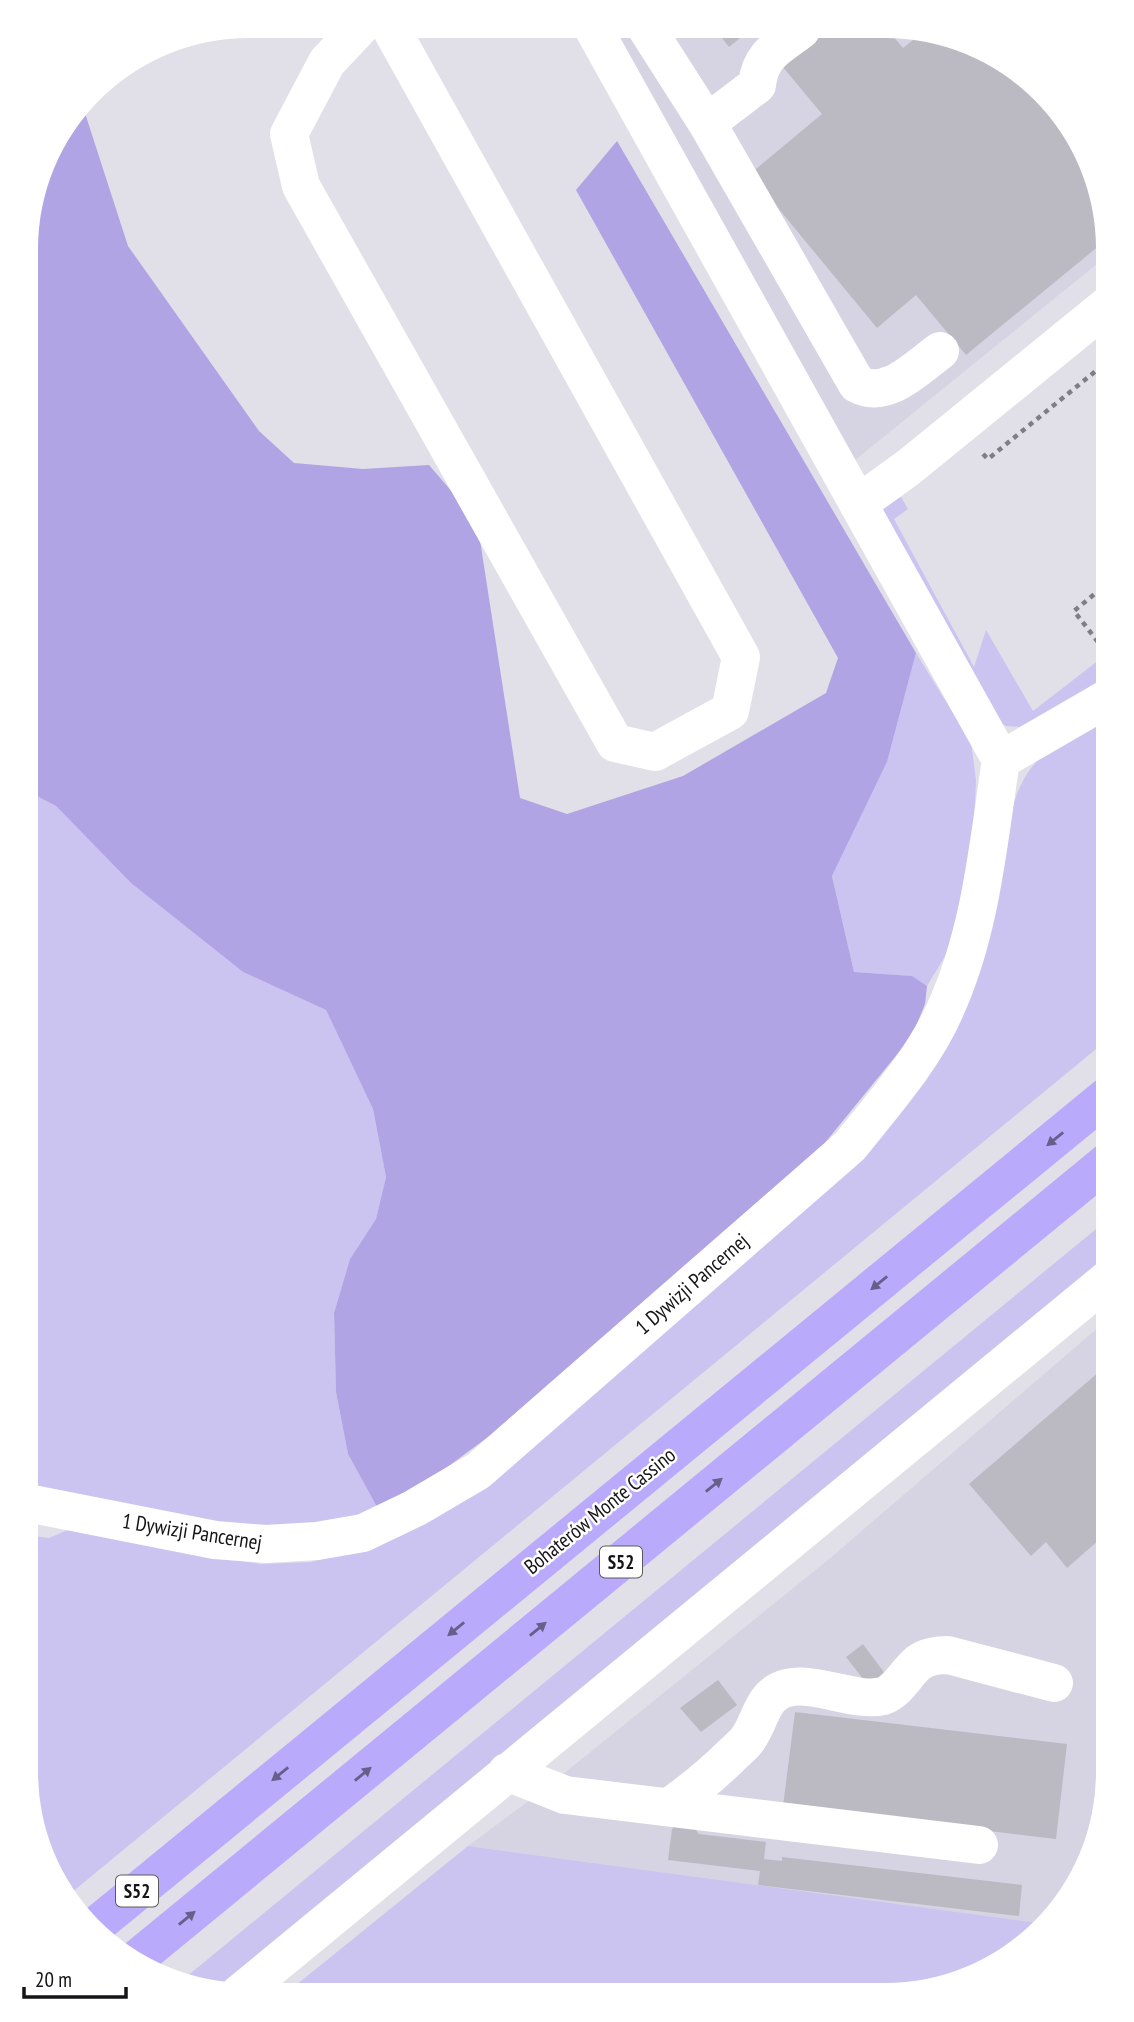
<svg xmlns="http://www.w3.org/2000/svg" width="1134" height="2022" font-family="'PT Sans Narrow',sans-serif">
<rect width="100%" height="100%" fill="#e1dfe8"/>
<!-- built -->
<path fill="#d6d3e3" d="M607,28L927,30L1096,178L1108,255L855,460Z
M1107,1320V1787L1091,1857L1061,1909L1045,1924L468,1846L546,1788L828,1560Z"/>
<!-- green -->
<path fill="#cbc4f1" d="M901,497L908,509L894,519L974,667L986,630L1033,711L1108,653V679L1020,727L1006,726L999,722L881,509Z
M916,653L971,742L976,780L972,868L947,953L927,986L911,976L854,972L832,876L887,762Z
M1108,714L1107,1040L71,1893L38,1844L26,1772L27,1535L49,1538L70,1529L205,1556L261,1564L311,1562L373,1546L401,1536L436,1518L484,1484L883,1132L1011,812C1028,751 1058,744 1108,714Z
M27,791L56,806L131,883L243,972L326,1010L373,1109L386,1177L376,1219L350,1259L334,1313L336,1392L348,1454L377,1507L353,1518L281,1527L226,1524L27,1485Z
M1107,1220V1265L221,1994L180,1982Z
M468,1846L1045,1924L1009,1958L956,1984L884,1996L285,1994Z"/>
<!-- forest -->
<path fill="#b0a4e4" d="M83,107L128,246L259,431L294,463L363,469L429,465L477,521L520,798L567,814L683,776L826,693L838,658L576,190L617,141L916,653L887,762L832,876L854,972L912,976L927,986L925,1004L912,1036L824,1144L492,1434L427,1482L377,1507L348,1454L336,1392L334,1313L350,1259L376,1219L386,1177L373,1109L326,1010L243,972L131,883L56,806L27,791L28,221L49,151Z"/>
<!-- building -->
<path fill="#bbbac2" d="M715,29H751L729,47Z
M814,30H888L903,48L913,40L905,30H927L1031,81L1096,178L1106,240L966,355L916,295L877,328L750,174L822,114L777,60Z
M1107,1365V1533L1067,1568L1046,1542L1031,1556L969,1484Z
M863,1644L886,1675L870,1688L846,1657Z
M718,1680L737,1705L701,1732L680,1708Z
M795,1712L1067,1744L1056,1839L783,1806Z
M679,1821L690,1822L699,1834L766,1842L764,1859L782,1861V1857L1022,1885L1019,1916L758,1885L760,1871L668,1860L672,1829Z"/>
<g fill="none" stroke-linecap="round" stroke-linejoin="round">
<!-- path -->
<path stroke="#7f7e84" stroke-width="4.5" stroke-dasharray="5 5" stroke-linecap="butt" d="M983,454L988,459L1108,361
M1098,642L1074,611L1108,583"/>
<!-- minor -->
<path stroke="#fff" stroke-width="38" d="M360,27L327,62L289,134L301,186L615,743L655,752L730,711L741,657L390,27
M593,28L1001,760
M647,29L707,123L857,384C887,400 916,368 940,351
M707,123L757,85C760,54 779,47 801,30
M858,504L909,467L1108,305
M1001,760L1108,698
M27,1503L215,1540L266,1544L317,1541L363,1533L415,1508L478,1471L850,1146C884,1103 923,1060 945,1010C981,931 988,845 1001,760
M507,1772L565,1795L979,1845
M669,1807C695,1789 712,1775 734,1753C739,1748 746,1743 749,1737C761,1720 762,1694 787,1688C816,1681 856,1703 883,1696C898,1691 906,1673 918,1663C926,1657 938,1655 948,1655L1054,1683
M239,1994L1107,1280"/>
<!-- highway -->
<path stroke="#baaafc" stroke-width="38" d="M94,1927L1107,1096
M134,1961L1107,1162"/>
</g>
<!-- one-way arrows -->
<defs><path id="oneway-solid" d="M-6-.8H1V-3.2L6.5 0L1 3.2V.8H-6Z" transform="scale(1.75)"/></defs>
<g fill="#675f8a">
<use href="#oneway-solid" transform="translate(1055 1139) rotate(141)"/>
<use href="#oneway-solid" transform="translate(879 1283) rotate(141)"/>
<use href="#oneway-solid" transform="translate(714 1485) rotate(-39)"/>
<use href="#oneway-solid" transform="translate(456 1629) rotate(141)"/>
<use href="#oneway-solid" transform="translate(538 1629) rotate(-39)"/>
<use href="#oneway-solid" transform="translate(280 1774) rotate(141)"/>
<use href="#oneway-solid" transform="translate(363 1774) rotate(-39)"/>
<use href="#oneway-solid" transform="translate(187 1918) rotate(-39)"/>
</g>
<g text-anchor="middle" stroke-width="5" stroke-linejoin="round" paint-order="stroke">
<!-- shield labels -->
<g fill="#fff" stroke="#5a5a5d" stroke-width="2">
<rect x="600" y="1546.5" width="42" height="31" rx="5"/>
<rect x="116" y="1875.5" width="42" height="31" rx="5"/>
</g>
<g font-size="19" font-weight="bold" fill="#141417">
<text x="621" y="1569">S52</text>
<text x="137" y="1898">S52</text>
</g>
<!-- street labels -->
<g font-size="21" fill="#141417" stroke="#fff">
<text transform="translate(692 1284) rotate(-41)" y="7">1 Dywizji Pancernej</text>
<text transform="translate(600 1511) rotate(-39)" y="7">Bohaterów Monte Cassino</text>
<text transform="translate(192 1532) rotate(9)" y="7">1 Dywizji Pancernej</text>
</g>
</g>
<!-- crop -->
<path d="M0 0H1134V2022H0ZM249 38H885A211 211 0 0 1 1096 249V1772A211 211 0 0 1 885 1983H249A211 211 0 0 1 38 1772V249A211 211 0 0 1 249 38Z" fill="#fff" fill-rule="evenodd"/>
<!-- scale -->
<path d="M24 1987v10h102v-10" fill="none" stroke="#141417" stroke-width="3.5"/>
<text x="35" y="1987" font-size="21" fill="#141417" stroke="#ffffff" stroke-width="5" paint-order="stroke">20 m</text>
</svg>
